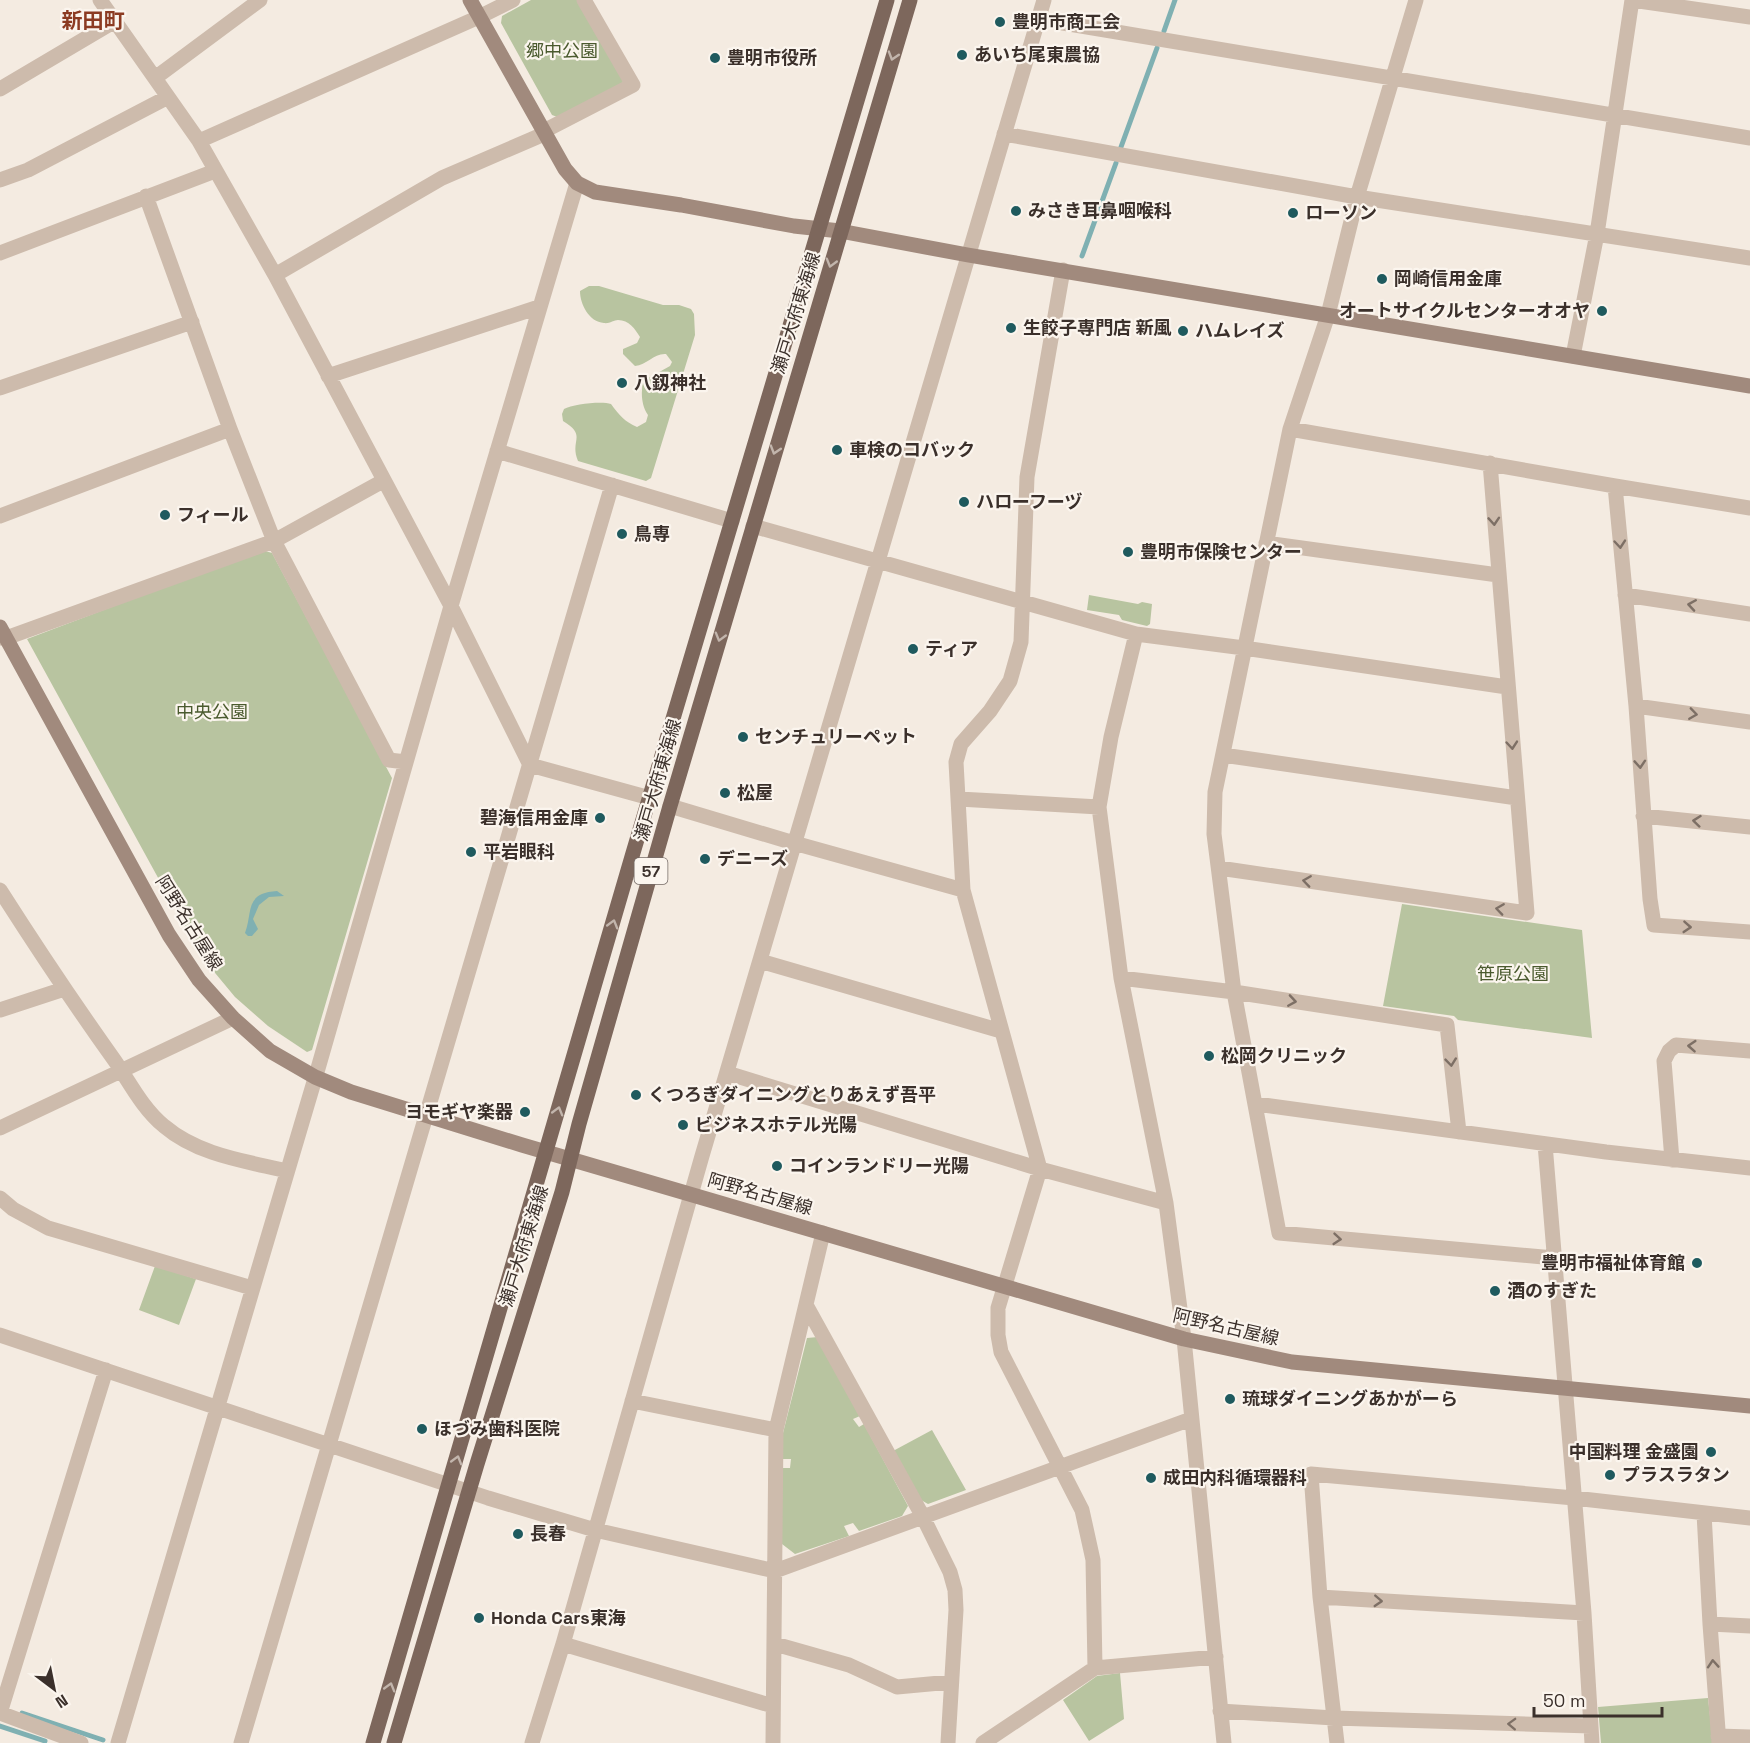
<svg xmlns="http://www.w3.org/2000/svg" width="1750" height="1743" font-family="'Space Grotesk','Noto Sans JP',sans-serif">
<rect width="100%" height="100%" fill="#f4ebe1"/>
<!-- green -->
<path fill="#b8c4a0" d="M531,0H579L624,80L619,87L560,118L552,115L501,23L502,16Z
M589,286H599L663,305H679L691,309L694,314L695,335L651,478L646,481L578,461C569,440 588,436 563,421L562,414L564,409C573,404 602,401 611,404C619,415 625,422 637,427L646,422L648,415C641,405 641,392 643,381L670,366L672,362L666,354C654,353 647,365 635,366L623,354V349L637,343L640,337C635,329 629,320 618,320C614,320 609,324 604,323C589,322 580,304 580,291Z
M262,550L272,553L392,778L312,1050L307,1052L268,1026L235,997L201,956L27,639Z
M1089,595L1138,604L1142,602L1152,604L1150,624L1147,626L1122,620L1119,615L1087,610Z
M1402,904L1582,930L1592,1038L1458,1020L1454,1016L1383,1006Z
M155,1266L196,1279L179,1325L139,1310Z
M818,1337L860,1416L853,1419L859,1427L864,1424L908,1506L902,1516L859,1531L853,1523L844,1526L849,1536L795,1554L782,1544V1468H790L791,1459H782L783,1433L807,1338Z
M932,1430L966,1490L928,1504L921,1500L893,1451Z
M1120,1673L1124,1719L1089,1741L1063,1700L1097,1676Z
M1708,1698L1713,1743H1601L1598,1707Z"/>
<!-- water -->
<path fill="#7fb0b2" d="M277,891L284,896L269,897L259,905L253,919L258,929L252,936H248L245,933C253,912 244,893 277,891Z"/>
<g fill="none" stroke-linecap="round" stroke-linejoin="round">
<!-- stream -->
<path stroke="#7fb0b2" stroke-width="5" d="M1164,31L1175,0
M1121,147L1157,48
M1082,256L1116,163
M22,1713L103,1740
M0,1726L45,1741"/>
<!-- street -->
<path stroke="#cdbbac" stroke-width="15" d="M100,0L199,141L275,275L451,606L530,765L650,798
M1416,0L1357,197L1328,315L1290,429L1215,792L1214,834L1234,992L1279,1233L1554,1258
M1632,0L1750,17
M1039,19L1750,138
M155,78L260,0
M0,89L115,21
M542,132L633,85L584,0
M1004,134L1357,197L1750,258
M199,141L479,17L513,0
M0,180L28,170L168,97
M146,196L230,429L274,541L389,760L406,762
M0,253L215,171
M1063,270L1027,477L1021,642L1010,681L990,711L961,744L956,762L963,890L1040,1169L998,1308V1335L1001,1352L1082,1510L1093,1560L1095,1668
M275,275L442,178L544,134
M1573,356L1597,234L1632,0
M328,376L539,307
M0,388L192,322
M1290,429L1615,486L1750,508
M497,451L732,521
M1615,486L1636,706L1650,899L1654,925L1750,932
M0,516L230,429
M753,526L1136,634L1244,648L1507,687
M1266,543L1498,575
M1625,595L1750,614
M1136,634L1111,737L1099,807L1121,978L1166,1203L1184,1339L1224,1743
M0,638H6L274,541L383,481
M1636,706L1750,722
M1223,755L1517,798
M959,799L1099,807
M670,806L794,843L963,890
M1643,816L1750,827
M1219,868L1527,913L1490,463
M0,890C37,948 75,1005 115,1061C130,1083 143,1109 164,1126C198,1155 245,1161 287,1171
M760,961L1001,1031
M1121,978L1234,992L1447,1025L1459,1132
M0,1010L64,989
M727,1073L1040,1169L1166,1203
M1256,1104L1606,1152L1750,1168
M0,1128L233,1018
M1545,1144L1584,1613L1592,1743
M1672,1160L1664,1061L1669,1051L1676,1045L1750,1051
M0,1198L13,1209L48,1228L252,1288
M806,1305L922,1515L950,1572L955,1590L956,1610L948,1743
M0,1335L488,1498L595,1530L775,1571L1191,1419
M632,1401L776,1430
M1704,1513L1710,1624L1719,1743
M1320,1597L1584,1613
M1710,1624L1750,1626
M563,1644L773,1706
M775,1644L849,1665L897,1687L951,1682
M1220,1711L1334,1718L1591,1726
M0,1713L106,1370
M0,1713L81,1743
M1718,1736L1750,1737
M118,1743L319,1065L451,606L577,183
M241,1743L612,485
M532,1743L563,1644L702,1156L1044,0
M773,1743L776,1430L823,1233
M983,1743L1095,1668L1216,1657
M1337,1743L1320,1597L1311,1474L1574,1498L1750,1518"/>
<!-- secondary -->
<path stroke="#a18a7d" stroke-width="15" d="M470,0L565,169L577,183L595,192L681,205L794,226L840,231L968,255L1750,386
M0,627L169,935L199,980L233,1018L270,1051L315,1077L351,1092L522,1145L1184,1339L1292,1362L1750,1406"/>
<!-- primary -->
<path stroke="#7d675c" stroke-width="15" d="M373,1743L633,853L887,0
M394,1743L477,1464L562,1192L579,1124L670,806L910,0"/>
</g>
<!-- one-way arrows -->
<defs><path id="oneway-chevron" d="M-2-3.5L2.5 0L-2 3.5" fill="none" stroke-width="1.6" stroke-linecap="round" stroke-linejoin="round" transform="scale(1.5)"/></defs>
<g stroke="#c2b5ac">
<use href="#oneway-chevron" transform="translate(893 56) rotate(107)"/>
<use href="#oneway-chevron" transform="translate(831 263) rotate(106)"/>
<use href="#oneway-chevron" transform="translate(775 450) rotate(107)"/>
<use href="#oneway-chevron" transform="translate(720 637) rotate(106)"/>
<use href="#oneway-chevron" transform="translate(613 924) rotate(-74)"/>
<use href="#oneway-chevron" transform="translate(558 1111) rotate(-74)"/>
<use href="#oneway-chevron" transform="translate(457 1460) rotate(-74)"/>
<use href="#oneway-chevron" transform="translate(390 1687) rotate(-74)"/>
</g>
<g stroke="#7d6f65">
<use href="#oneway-chevron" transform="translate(1494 521) rotate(86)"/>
<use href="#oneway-chevron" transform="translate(1620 544) rotate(85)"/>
<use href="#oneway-chevron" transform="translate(1692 605) rotate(-171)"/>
<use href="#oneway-chevron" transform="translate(1693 714) rotate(8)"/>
<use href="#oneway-chevron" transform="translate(1512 745) rotate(85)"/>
<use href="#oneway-chevron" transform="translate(1640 764) rotate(86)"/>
<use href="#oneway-chevron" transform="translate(1697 821) rotate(-174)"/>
<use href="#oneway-chevron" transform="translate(1307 881) rotate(-172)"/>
<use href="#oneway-chevron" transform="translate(1500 909) rotate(-172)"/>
<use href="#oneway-chevron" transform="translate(1687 927) rotate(4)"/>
<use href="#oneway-chevron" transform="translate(1292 1001) rotate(9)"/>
<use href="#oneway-chevron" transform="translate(1692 1046) rotate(-176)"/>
<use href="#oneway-chevron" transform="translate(1451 1062) rotate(84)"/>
<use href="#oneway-chevron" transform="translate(1337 1239) rotate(5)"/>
<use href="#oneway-chevron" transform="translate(1378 1601) rotate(3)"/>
<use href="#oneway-chevron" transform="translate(1713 1664) rotate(-94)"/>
<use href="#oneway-chevron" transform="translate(1512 1724) rotate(-178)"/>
</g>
<!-- markers -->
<g fill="#1f5a5e" stroke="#fbf5ee" stroke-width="2">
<circle cx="1000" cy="22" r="6"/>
<circle cx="962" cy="55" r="6"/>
<circle cx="715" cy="58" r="6"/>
<circle cx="1016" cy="211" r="6"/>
<circle cx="1293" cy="213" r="6"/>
<circle cx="1382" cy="279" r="6"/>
<circle cx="1602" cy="311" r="6"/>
<circle cx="1011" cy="328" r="6"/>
<circle cx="1183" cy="331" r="6"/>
<circle cx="622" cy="383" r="6"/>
<circle cx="837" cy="450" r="6"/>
<circle cx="964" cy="502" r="6"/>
<circle cx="165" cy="515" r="6"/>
<circle cx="622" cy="534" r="6"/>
<circle cx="1128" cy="552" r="6"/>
<circle cx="913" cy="649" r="6"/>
<circle cx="743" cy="737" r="6"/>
<circle cx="725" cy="793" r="6"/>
<circle cx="600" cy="818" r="6"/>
<circle cx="471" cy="852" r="6"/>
<circle cx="705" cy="859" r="6"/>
<circle cx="1209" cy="1056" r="6"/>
<circle cx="636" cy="1095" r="6"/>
<circle cx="525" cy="1112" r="6"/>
<circle cx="683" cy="1125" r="6"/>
<circle cx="777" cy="1166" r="6"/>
<circle cx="1697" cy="1263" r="6"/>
<circle cx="1495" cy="1291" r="6"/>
<circle cx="1230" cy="1399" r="6"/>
<circle cx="422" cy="1429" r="6"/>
<circle cx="1711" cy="1452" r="6"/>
<circle cx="1610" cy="1475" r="6"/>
<circle cx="1151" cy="1478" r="6"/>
<circle cx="518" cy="1534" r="6"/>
<circle cx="479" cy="1618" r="6"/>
</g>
<g text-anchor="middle" stroke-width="4.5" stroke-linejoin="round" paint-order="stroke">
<!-- shield labels -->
<rect fill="#fbf5ee" stroke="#756b66" stroke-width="1.5" x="634.5" y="858" width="33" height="26" rx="4.5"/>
<g font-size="16" font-weight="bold" fill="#3b302b">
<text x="651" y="877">57</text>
</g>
<!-- poi labels -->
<g font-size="18" font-weight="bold" fill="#3b302b" stroke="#fbf5ee" text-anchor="start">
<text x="1012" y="28">豊明市商工会</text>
<text x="974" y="61">あいち尾東農協</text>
<text x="727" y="64">豊明市役所</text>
<text x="1028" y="217">みさき耳鼻咽喉科</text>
<text x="1305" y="219">ローソン</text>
<text x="1394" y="285">岡崎信用金庫</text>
<text x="1590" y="317" text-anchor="end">オートサイクルセンターオオヤ</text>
<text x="1023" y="334">生餃子専門店 新風</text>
<text x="1195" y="337">ハムレイズ</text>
<text x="634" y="389">八釼神社</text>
<text x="849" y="456">車検のコバック</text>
<text x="976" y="508">ハローフーヅ</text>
<text x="177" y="521">フィール</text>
<text x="634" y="540">鳥専</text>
<text x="1140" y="558">豊明市保険センター</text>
<text x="925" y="655">ティア</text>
<text x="755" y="743">センチュリーペット</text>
<text x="737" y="799">松屋</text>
<text x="588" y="824" text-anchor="end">碧海信用金庫</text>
<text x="483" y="858">平岩眼科</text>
<text x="717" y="865">デニーズ</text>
<text x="1221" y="1062">松岡クリニック</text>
<text x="648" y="1101">くつろぎダイニングとりあえず吾平</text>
<text x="513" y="1118" text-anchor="end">ヨモギヤ楽器</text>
<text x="695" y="1131">ビジネスホテル光陽</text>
<text x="789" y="1172">コインランドリー光陽</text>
<text x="1685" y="1269" text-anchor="end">豊明市福祉体育館</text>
<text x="1507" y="1297">酒のすぎた</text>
<text x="1242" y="1405">琉球ダイニングあかがーら</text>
<text x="434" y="1435">ほづみ歯科医院</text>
<text x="1699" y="1458" text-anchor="end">中国料理 金盛園</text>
<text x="1622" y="1481">プラスラタン</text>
<text x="1163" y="1484">成田内科循環器科</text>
<text x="530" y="1540">長春</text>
<text x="491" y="1624">Honda Cars東海</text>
</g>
<!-- park labels -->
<g font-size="18" fill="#4a5a2e" stroke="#fbf5ee">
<text x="562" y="57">郷中公園</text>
<text x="212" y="718">中央公園</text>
<text x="1513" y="980">笹原公園</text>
</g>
<!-- street labels -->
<g font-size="18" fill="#3b302b" stroke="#fbf5ee">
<text transform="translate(796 313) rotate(-73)" y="6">瀬戸大府東海線</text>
<text transform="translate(658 780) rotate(-74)" y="6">瀬戸大府東海線</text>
<text transform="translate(189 923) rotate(58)" y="6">阿野名古屋線</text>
<text transform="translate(760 1194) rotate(16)" y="6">阿野名古屋線</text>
<text transform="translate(524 1246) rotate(-73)" y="6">瀬戸大府東海線</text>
<text transform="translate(1226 1327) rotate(13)" y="6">阿野名古屋線</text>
</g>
<!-- quarter labels -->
<g font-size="21" font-weight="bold" fill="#8c3b22" stroke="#fbf5ee">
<text x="93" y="28">新田町</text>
</g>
</g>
<!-- north arrow -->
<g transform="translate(54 1689) rotate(148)" stroke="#fbf5ee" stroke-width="4.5" paint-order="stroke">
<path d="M0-4.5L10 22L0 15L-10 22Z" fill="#3b302b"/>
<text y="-9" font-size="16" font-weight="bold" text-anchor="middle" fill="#3b302b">N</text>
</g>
<!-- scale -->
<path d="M1534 1707v9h128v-9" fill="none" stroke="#3b302b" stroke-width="3"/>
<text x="1543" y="1707" font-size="18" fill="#3b302b" stroke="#fbf5ee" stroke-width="4.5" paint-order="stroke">50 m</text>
</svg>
